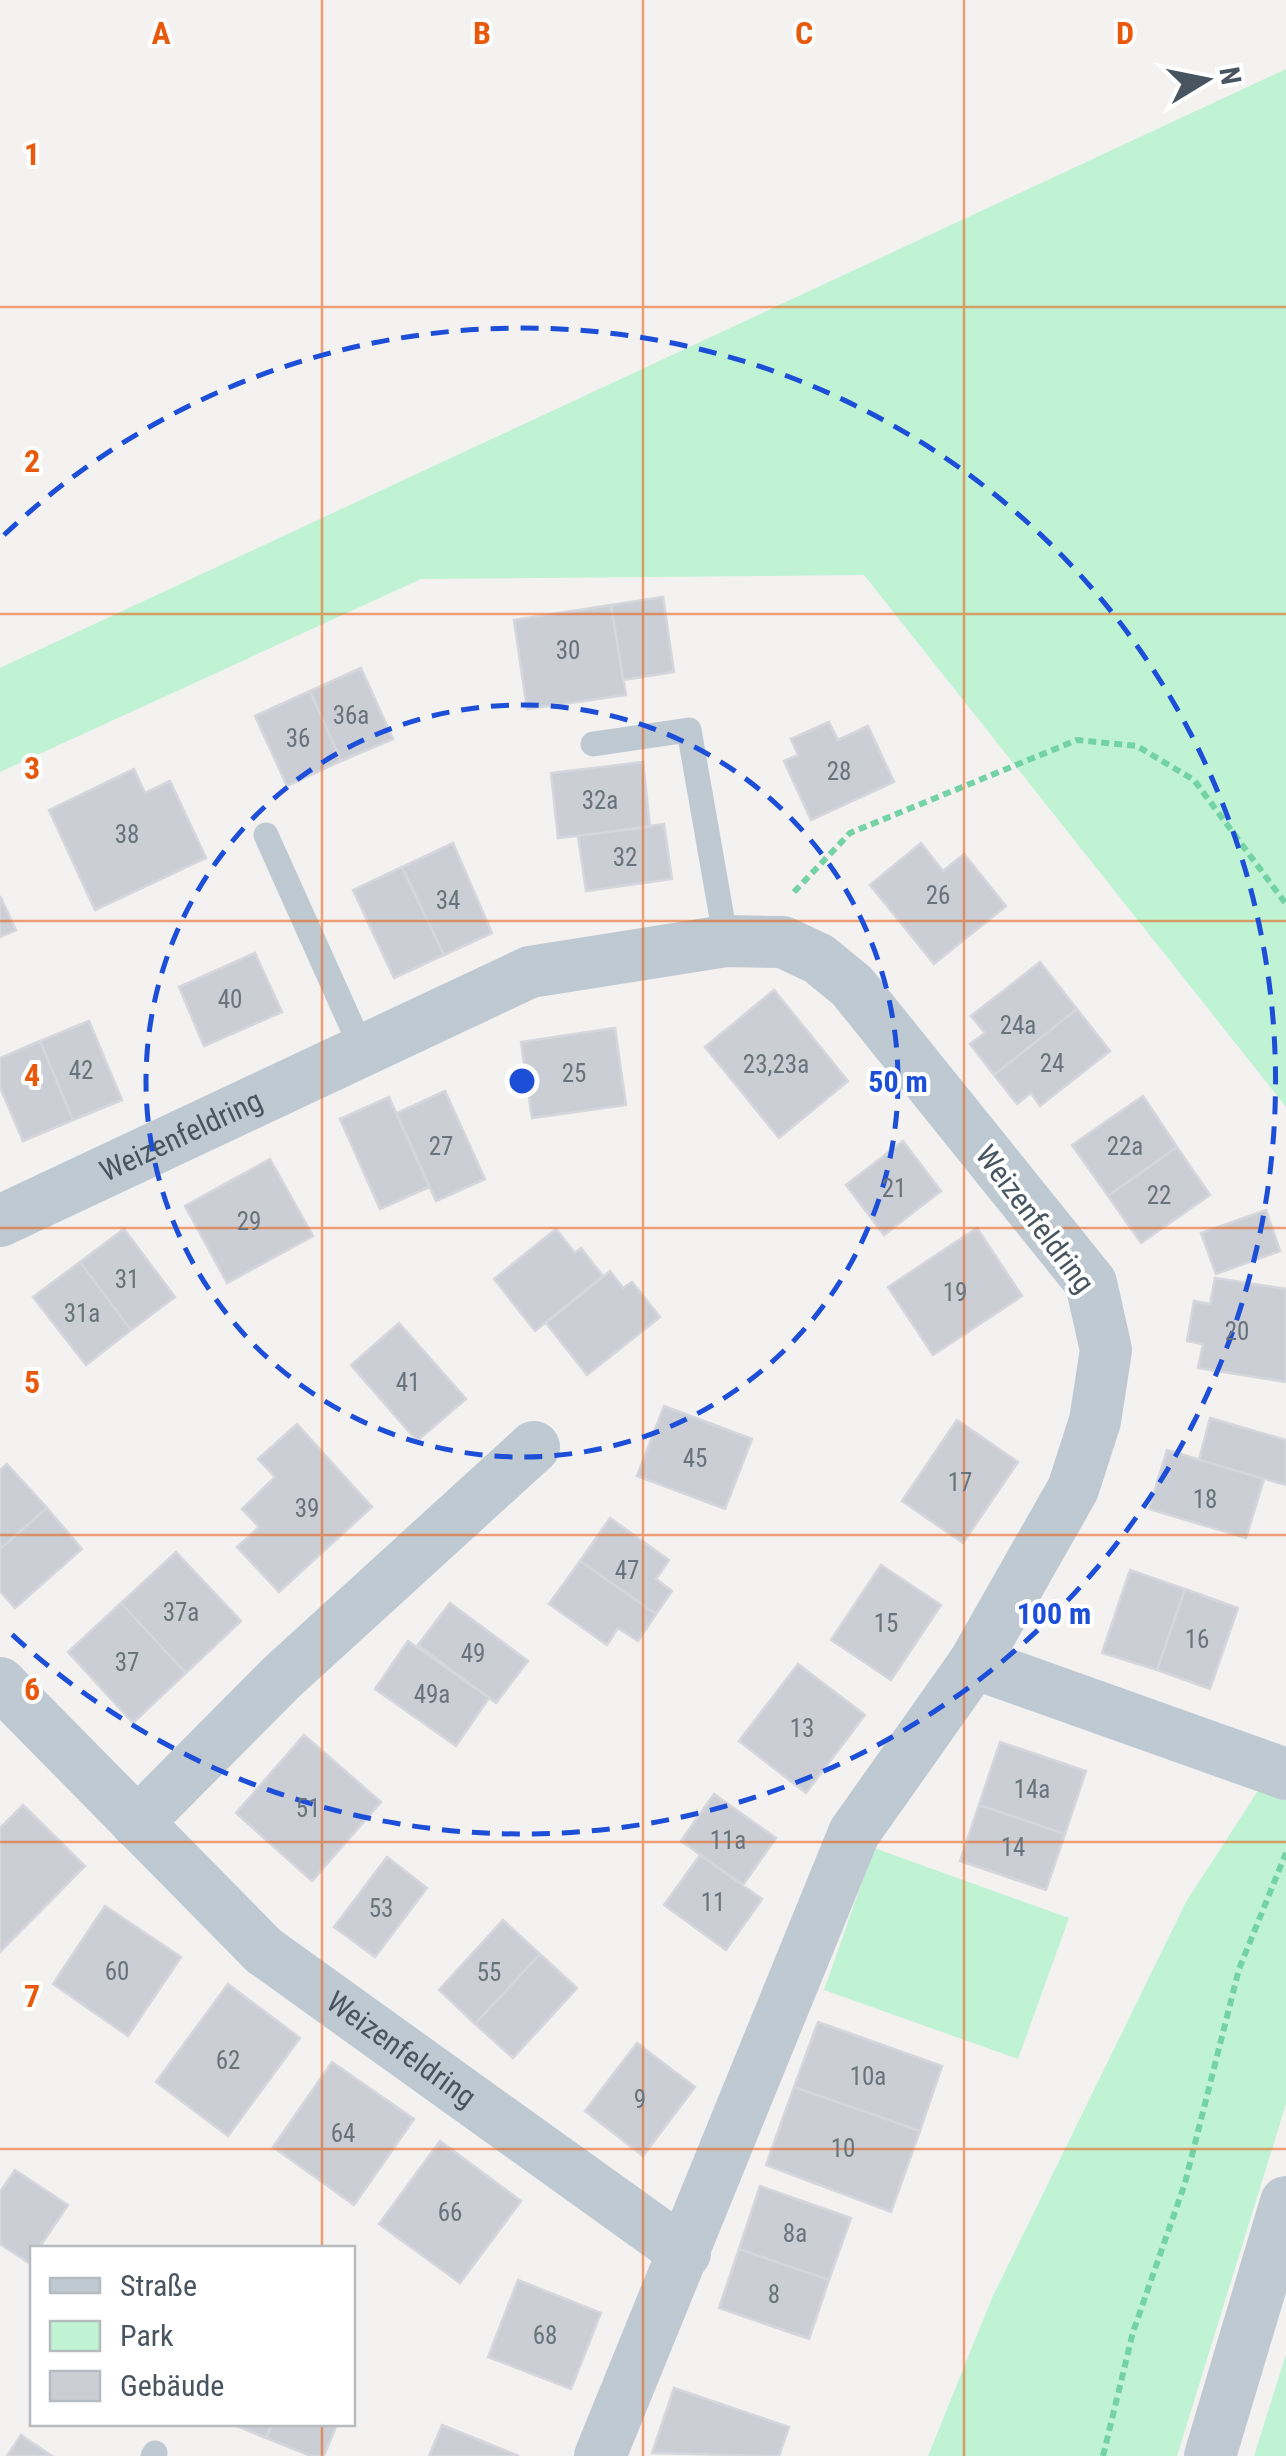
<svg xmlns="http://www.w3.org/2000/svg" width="1286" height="2456" font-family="'Roboto Condensed',sans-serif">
<rect width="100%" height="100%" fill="#f4f1f1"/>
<!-- green -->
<path fill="#bff3d3" d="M1286,69V1107L864,575L421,579L0,772V668Z
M1263,1783L1286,1791V2104L1177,2456H928L992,2298L1186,1902Z
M874,1848L1069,1918L1018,2059L824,1990Z
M1286,2354V2456H1254Z"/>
<!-- building -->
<path fill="#cbced4" stroke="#d5d7dd" stroke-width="2.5" d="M663,597L674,672L623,680L611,605Z
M611,605L626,695L527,709L514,620Z
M361,668L393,739L341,761L310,691Z
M310,691L341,761L287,786L255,716Z
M829,722L838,740L868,726L894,782L811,820L784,761L798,755L791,739Z
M643,762L650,827L558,838L551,773Z
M134,769L145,793L170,781L206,858L95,910L49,810Z
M664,824L672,879L586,891L578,836Z
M453,843L492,933L444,955L402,867Z
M921,843L943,871L964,854L1006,906L934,964L870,885Z
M402,867L444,955L394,978L353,890Z
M0,896L16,930L0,937Z
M255,953L282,1012L204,1046L179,987Z
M1040,962L1077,1009L994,1075L970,1044L985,1033L971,1016Z
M774,990L848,1081L779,1138L705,1047Z
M1077,1009L1110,1051L1040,1106L1031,1093L1017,1104L994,1075Z
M89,1021L122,1100L73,1120L40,1041Z
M615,1028L626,1105L532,1118L521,1042Z
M40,1041L73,1120L23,1141L0,1087V1058Z
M445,1091L485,1179L436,1201L397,1113Z
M1143,1096L1177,1147L1108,1196L1072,1145Z
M389,1097L429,1187L380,1209L340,1119Z
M903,1141L941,1191L884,1235L846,1185Z
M1177,1147L1210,1195L1141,1243L1108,1196Z
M270,1159L313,1236L227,1283L185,1206Z
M1266,1210L1280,1251L1216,1274L1201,1233Z
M977,1228L1022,1296L933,1355L888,1287Z
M124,1229L175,1297L131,1330L80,1262Z
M556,1229L575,1253L581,1248L603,1276L535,1331L494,1279Z
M80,1262L131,1330L86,1365L33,1297Z
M610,1271L623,1288L632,1282L660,1317L587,1375L546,1323Z
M1215,1278L1286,1289V1382L1198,1368L1203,1344L1187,1341L1194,1301L1210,1304Z
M399,1323L466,1399L417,1441L351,1365Z
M664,1406L752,1439L725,1509L637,1476Z
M1210,1418L1286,1440V1485L1199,1460Z
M957,1420L1018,1462L963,1543L902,1501Z
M297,1424L372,1507L279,1592L237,1547L259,1527L242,1509L275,1477L258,1459Z
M1167,1450L1264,1479L1246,1538L1149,1509Z
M7,1464L47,1508L0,1549V1470Z
M47,1508L82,1549L15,1608L0,1591V1549Z
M610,1518L669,1560L656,1579L672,1591L656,1614L580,1561Z
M176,1552L241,1621L186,1673L121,1603Z
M580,1561L656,1614L638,1641L618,1628L607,1645L549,1604Z
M881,1565L941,1605L891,1680L831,1640Z
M1130,1570L1185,1589L1157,1670L1102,1653Z
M1185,1589L1238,1608L1210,1689L1157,1670Z
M121,1603L186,1673L133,1723L68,1652Z
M450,1603L528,1661L496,1703L418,1645Z
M408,1641L489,1698L456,1746L375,1689Z
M798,1664L865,1715L806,1793L739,1741Z
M304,1735L381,1802L312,1881L236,1813Z
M1000,1742L1086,1771L1065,1834L979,1805Z
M714,1794L776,1838L743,1885L681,1841Z
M23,1805L85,1866L0,1952V1828Z
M979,1805L1065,1834L1046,1890L960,1861Z
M700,1855L762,1899L726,1950L664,1905Z
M387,1857L427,1888L375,1957L334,1927Z
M105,1906L181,1957L128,2036L53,1984Z
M503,1920L540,1954L475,2024L439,1990Z
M540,1954L577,1988L513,2058L475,2024Z
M228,1984L300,2038L228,2136L156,2082Z
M818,2022L942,2066L920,2131L794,2087Z
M637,2043L695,2087L643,2156L585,2111Z
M332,2062L414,2119L354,2205L273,2147Z
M794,2087L920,2131L891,2212L766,2165Z
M440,2141L521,2201L460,2283L379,2224Z
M15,2170L68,2205L39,2248H32L29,2263L0,2244V2192Z
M760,2186L851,2218L829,2280L739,2249Z
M739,2249L829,2280L809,2339L719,2308Z
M518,2280L601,2313L571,2389L488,2357Z
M674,2388L789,2427L779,2456L652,2453Z
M232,2424H272L266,2438Z
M272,2424H337L324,2456H311L266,2438Z
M442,2425L519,2456H429Z
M21,2435L52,2456H7Z"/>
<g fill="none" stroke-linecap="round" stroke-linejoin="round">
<!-- path -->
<path stroke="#74d3a5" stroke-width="6" stroke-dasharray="8 5" stroke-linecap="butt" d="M794,892L850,833L1077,740L1137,746L1194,780L1286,904
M1103,2456L1133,2332L1185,2183L1239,1969L1286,1853"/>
<!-- service -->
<path stroke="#bfc9d1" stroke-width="25" d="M593,744L689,730L726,941
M266,835L362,1049
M153,2456L155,2453"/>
<!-- minor -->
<g stroke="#bfc9d1" stroke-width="52">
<path id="s1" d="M0,1221L530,972L726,941L783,942L819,959L852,986L1091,1283L1106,1350L1095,1421L1073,1489L974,1663L854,1833L600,2456"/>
<path d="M974,1663L1286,1774"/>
<path id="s2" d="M0,1683L264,1951L685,2253"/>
<path d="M137,1823L282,1677L534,1447"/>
<path d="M1210,2456L1286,2202"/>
</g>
</g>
<!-- grid -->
<path fill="none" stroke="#e8590c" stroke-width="2.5" stroke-opacity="0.55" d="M322,0V2248M643,0V2456M964,0V2456M0,307H1286M0,614H1286M0,921H1286M0,1228H1286M0,1535H1286M0,1842H1286M0,2149H1286M322,2424V2456"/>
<!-- distance rings -->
<g fill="none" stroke="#1d4ed8" stroke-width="5" stroke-dasharray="18 12">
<circle cx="522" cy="1081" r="376"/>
<path d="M4 535A753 753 0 1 1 4 1627"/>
</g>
<g text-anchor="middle" stroke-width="8" stroke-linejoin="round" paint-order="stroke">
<!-- number labels -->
<g font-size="25" fill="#69737d">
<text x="568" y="659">30</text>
<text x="351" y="724">36a</text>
<text x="298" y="747">36</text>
<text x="839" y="780">28</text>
<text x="600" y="809">32a</text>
<text x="127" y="843">38</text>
<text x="625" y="866">32</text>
<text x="938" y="904">26</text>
<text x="448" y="909">34</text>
<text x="230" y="1008">40</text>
<text x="1018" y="1034">24a</text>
<text x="1052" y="1072">24</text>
<text x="776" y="1073">23,23a</text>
<text x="81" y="1079">42</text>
<text x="574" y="1082">25</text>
<text x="441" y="1155">27</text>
<text x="1125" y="1155">22a</text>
<text x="894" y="1197">21</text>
<text x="1159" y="1204">22</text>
<text x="249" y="1230">29</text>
<text x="127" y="1288">31</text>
<text x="955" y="1301">19</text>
<text x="82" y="1322">31a</text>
<text x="1237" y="1340">20</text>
<text x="408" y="1391">41</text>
<text x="695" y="1467">45</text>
<text x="960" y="1491">17</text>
<text x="1205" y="1508">18</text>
<text x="307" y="1517">39</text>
<text x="627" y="1579">47</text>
<text x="181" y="1621">37a</text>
<text x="886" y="1632">15</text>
<text x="1197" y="1648">16</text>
<text x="473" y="1662">49</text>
<text x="127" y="1671">37</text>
<text x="432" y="1703">49a</text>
<text x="802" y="1737">13</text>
<text x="1032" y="1798">14a</text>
<text x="308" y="1817">51</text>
<text x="728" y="1849">11a</text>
<text x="1013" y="1856">14</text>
<text x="713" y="1911">11</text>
<text x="381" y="1917">53</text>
<text x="117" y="1980">60</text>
<text x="489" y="1981">55</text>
<text x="228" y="2069">62</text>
<text x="868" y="2085">10a</text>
<text x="640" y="2108">9</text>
<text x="343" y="2142">64</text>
<text x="843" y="2157">10</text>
<text x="450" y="2221">66</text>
<text x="795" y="2242">8a</text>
<text x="774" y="2303">8</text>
<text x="545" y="2344">68</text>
</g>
<!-- street labels -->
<g font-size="30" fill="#485560" stroke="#fff">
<text dy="10" stroke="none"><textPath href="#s1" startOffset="200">Weizenfeldring</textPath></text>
<text transform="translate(1035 1219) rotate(53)" y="10">Weizenfeldring</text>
<text dy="10" stroke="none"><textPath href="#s2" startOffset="545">Weizenfeldring</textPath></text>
</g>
</g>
<g font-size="32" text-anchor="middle" font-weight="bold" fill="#e8590c" stroke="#fff" stroke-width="8" stroke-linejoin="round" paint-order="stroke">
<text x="161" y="44">A</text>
<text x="482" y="44">B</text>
<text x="804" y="44">C</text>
<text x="1125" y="44">D</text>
<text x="32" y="165">1</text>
<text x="32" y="472">2</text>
<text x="32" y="779">3</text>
<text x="32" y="1086">4</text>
<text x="32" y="1393">5</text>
<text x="32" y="1700">6</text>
<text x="32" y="2007">7</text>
</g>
<circle cx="522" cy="1081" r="15" fill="#1d4ed8" stroke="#fff" stroke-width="5"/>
<g font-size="30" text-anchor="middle" font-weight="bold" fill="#1d4ed8" stroke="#fff" stroke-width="8" stroke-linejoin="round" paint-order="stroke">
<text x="898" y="1092">50 m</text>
<text x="1054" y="1624">100 m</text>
</g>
<!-- legend -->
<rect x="30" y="2246" width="325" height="180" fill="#ffffff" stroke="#b6bbbf" stroke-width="2.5"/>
<rect x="50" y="2278" width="50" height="15" fill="#bfc9d1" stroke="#b6bbbf" stroke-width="2.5"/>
<text x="120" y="2296" font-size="30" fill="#485560">Straße</text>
<rect x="50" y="2321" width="50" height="30" fill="#bff3d3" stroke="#b6bbbf" stroke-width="2.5"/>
<text x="120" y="2346" font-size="30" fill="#485560">Park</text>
<rect x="50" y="2371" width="50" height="30" fill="#cbced4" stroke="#b6bbbf" stroke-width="2.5"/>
<text x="120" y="2396" font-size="30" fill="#485560">Gebäude</text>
<!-- north arrow -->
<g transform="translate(1206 80) rotate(80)" stroke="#ffffff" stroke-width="8" paint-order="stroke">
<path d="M0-8L18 38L0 25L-18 38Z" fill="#485560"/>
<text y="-15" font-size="28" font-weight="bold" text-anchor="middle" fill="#485560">N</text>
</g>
</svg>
